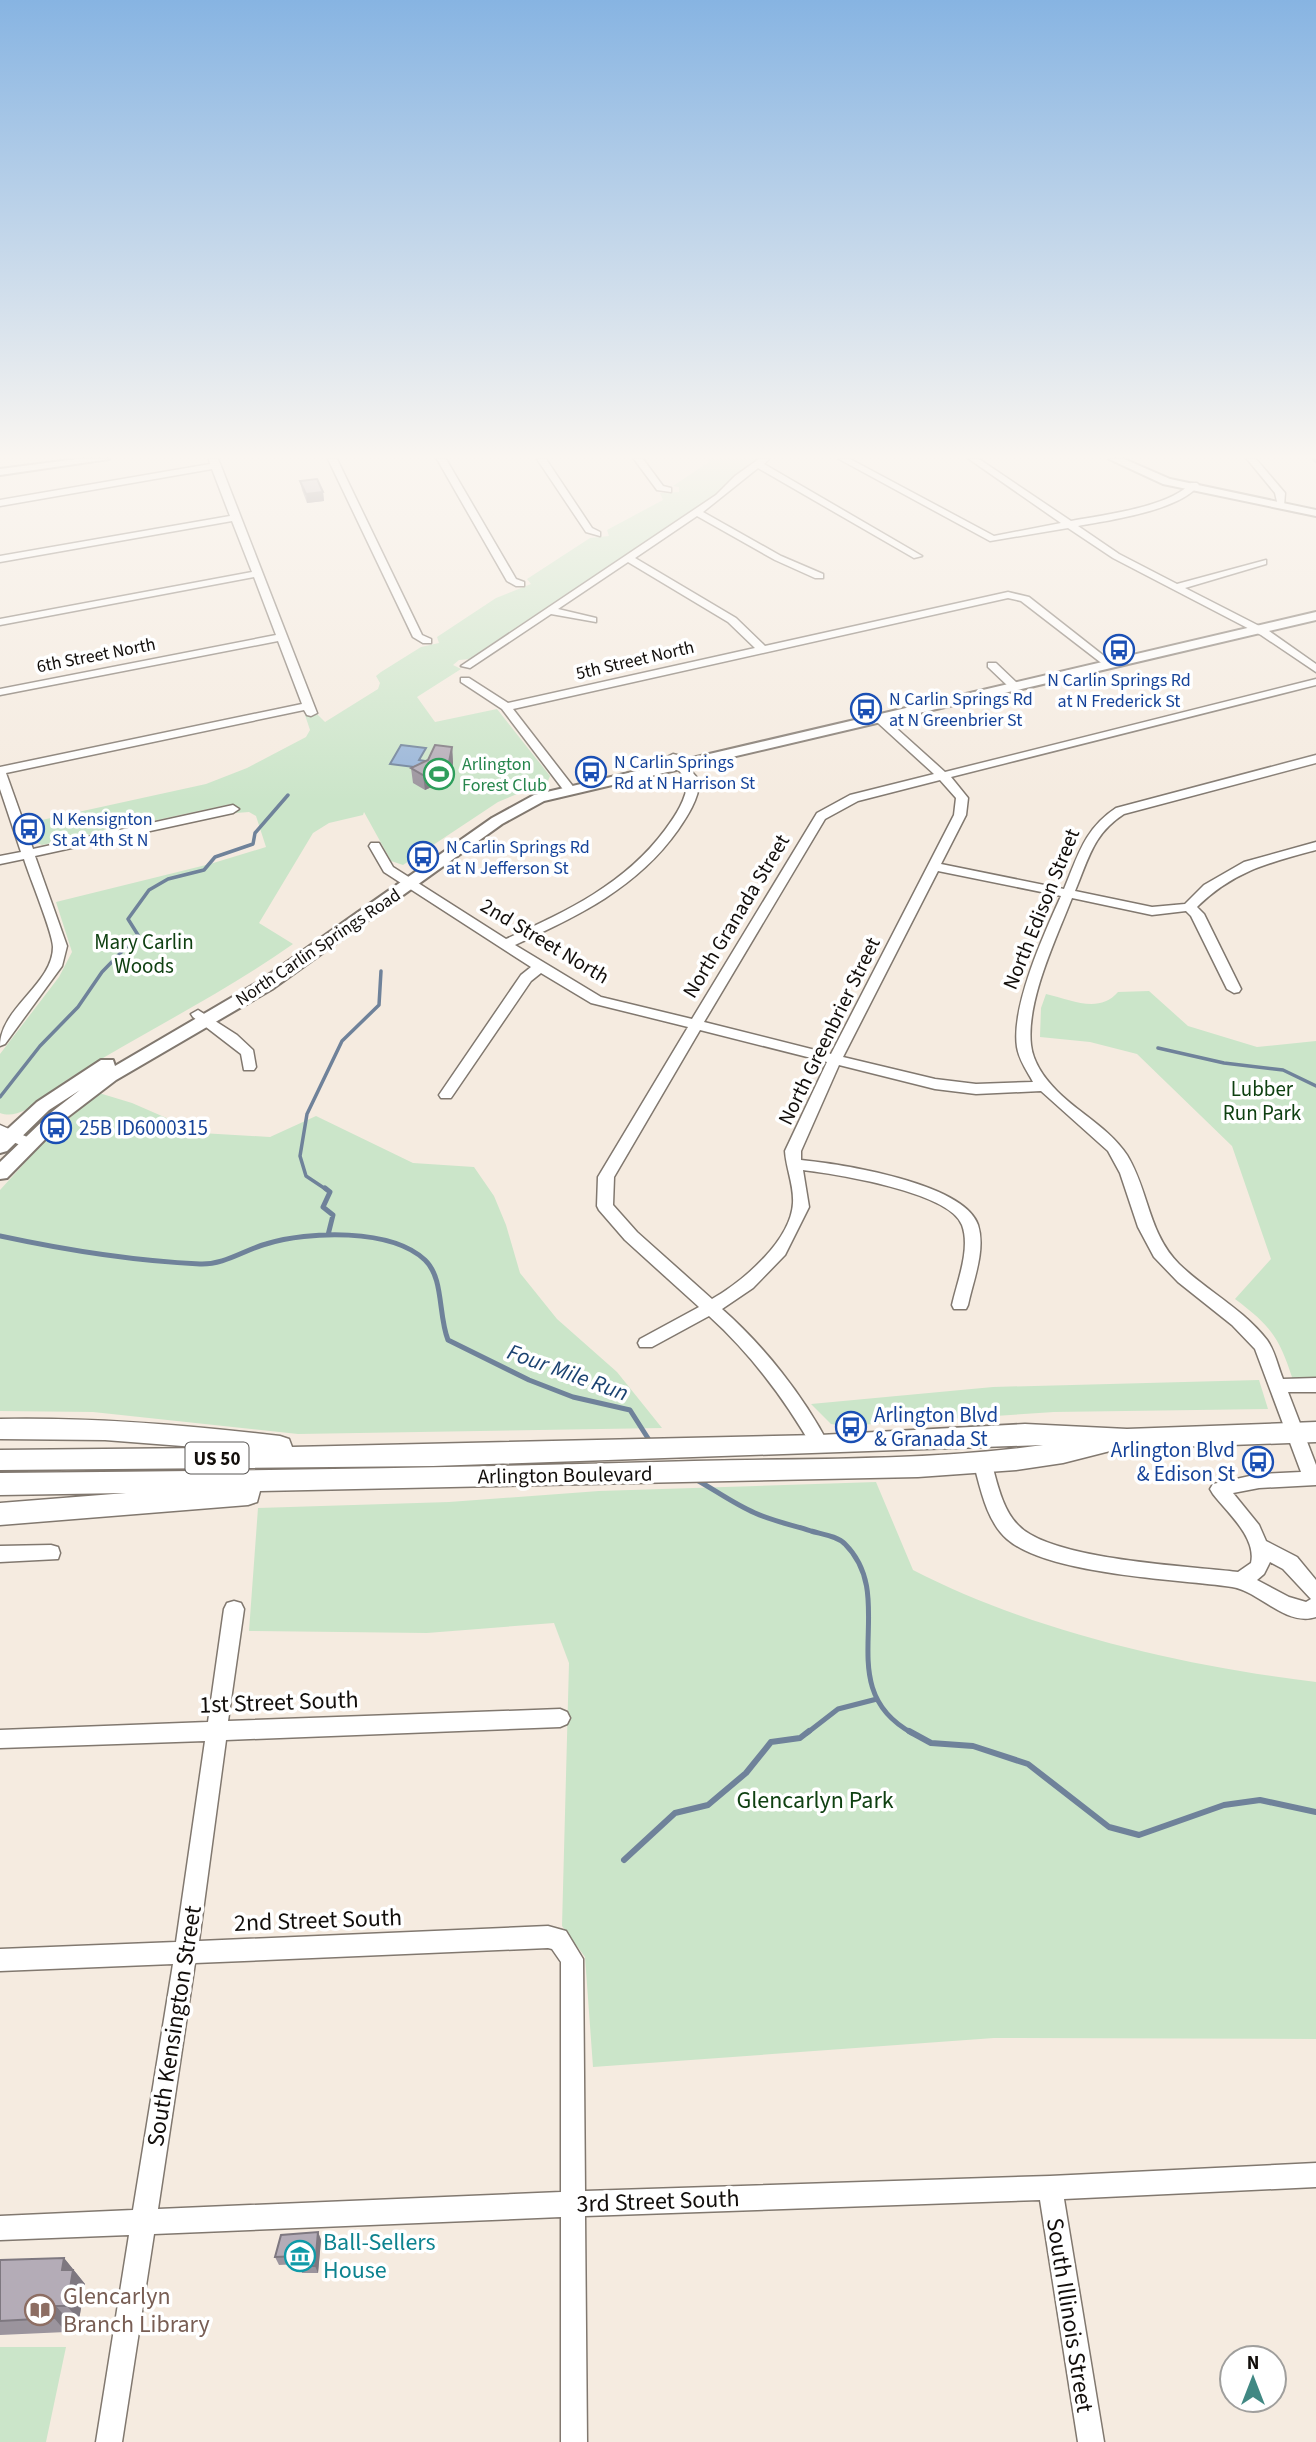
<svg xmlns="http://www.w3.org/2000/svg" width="1316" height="2442" font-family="'Source Sans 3',sans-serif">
<rect width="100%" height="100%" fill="#f5ebe0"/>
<!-- green -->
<path fill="#cbe5c9" d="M706,459H758L714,496L469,659L459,660L453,665L461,669L417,697L435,722L497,709L550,776L548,781L498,802L403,865L391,861L364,812L363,815L329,823L313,833L259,923L293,944C222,994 146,1031 73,1076C52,1088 25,1122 0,1113V1054L59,977L72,952L56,902L210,864L266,847L256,816L249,812L236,813L231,804L42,845L34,842L28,823L206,784L247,768L306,737L310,730L305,715L317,714L325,722L378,689L380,683L376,676L381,672L421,647L439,643L437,637L496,598L531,584L527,579L590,538L609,536L607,530L663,500L660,493L679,492V487L673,486L709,462Z
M1149,991L1188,1026L1257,1047L1316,1041V1379L1293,1380C1279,1337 1271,1326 1235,1299L1271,1259L1232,1146L1137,1054L1090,1042L1040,1037L1041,1008L1046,994C1072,1000 1099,1014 1118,992Z
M99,1093L132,1103L201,1133L270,1137L316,1116L413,1163L474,1167L494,1196L506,1225L520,1273L557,1319L617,1372L662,1428L298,1434L93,1412L0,1411V1190L53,1132Z
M1259,1380L1268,1409L1054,1412L843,1426L831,1424L811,1404L993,1387Z
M876,1482L913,1570C1031,1631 1184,1666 1316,1682V2039L994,2038L593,2067L585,1957L562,1926L569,1663L554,1623L427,1633L249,1631L258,1508L449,1502L599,1491Z
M0,2347H66L46,2442H0Z"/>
<!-- water -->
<path fill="#97b4d8" stroke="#6f829a" stroke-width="2" d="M401,745L426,748L419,760L431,762L414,767L390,764Z"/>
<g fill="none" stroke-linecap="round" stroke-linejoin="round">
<!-- stream-far3 -->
<path stroke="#6f829a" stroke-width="2.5" d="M1313,459L1316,462"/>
<!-- stream-far2 -->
<path stroke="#6f829a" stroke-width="3.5" d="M1158,1048L1224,1063L1283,1070L1316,1086
M0,1097L40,1046L78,1007L102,972L138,935L128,919L149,890L168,879L204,870L215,857L253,844L255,833L288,795
M327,1190L306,1176L300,1156L307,1114L342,1041L379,1005L381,971"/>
<!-- stream-far1 -->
<path stroke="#6f829a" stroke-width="5" d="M325,1188L330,1192L323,1207L333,1215L328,1235
M0,1236C65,1250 134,1261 200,1264C224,1265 244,1250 266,1244C308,1231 391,1228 425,1260C444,1278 438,1315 448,1340L529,1380L573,1397L630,1410L651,1443
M695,1479C715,1490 734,1504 755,1513C772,1521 793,1525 811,1531C821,1534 838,1536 845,1544C901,1600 828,1687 912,1733
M807,1733L838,1709L877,1699"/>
<!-- stream -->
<path stroke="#6f829a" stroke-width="6" d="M909,1731L931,1743L973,1746L1028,1764L1109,1827L1139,1835L1224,1805L1260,1800L1316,1812
M624,1860L675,1813L708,1805L746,1773L771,1742L800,1738L809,1731"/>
<!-- minor casing -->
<g stroke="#81786f" stroke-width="3">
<path id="minor" d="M209,459H218L221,466L317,713L311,716L307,715L304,710L6,773L33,849L233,805L239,809L233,813L35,856L67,946L62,966L5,1044L0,1046C0,1008 53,984 53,947C53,933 29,876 24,859L0,864V856L21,852L0,789V767L302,704L278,641L0,695V689L276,635L254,577L0,625V619L252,572L232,521L0,562V556L230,516L212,469L0,506V500L210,464Z
M328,459H337L422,635L431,639V643H423L413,637Z
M437,459H446L516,579L524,582V586H516L507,581Z
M537,459H546L592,528L600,532V536L586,532Z
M634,459H643L663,486L671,488V492L657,490Z
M759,459H769L764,464L922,556L914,558L758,468L703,512L781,556L823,574V578H815L775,560L697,516L635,558L736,618L765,646L1008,592L1029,597L1113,663L1104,665L1021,601L1008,598L513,709L575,789L569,793L565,792L502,709L461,682V678H469L508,703L755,648L728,622L628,562L558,609L596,618V622L551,614L470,668L461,666L716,495L735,476Z
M839,459H850L994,536L1061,523L969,459H979L1071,521C1103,515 1170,507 1191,483H1197L1199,485C1178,511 1110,520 1078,526L1119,554L1177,584L1266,560V564L1185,588L1269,631L1316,664V672L1261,635L1113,558L1068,528L990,541Z
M1247,459H1256L1285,493L1284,506H1278L1275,493Z
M988,663H996L1017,683V687H1009L988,667Z
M1316,679V685L951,777L968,798L966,815L941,864L1064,889C1078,856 1084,829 1116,808L1316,755V763L1124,814C1093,834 1089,858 1075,891L1152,907L1185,904L1204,885L1244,862L1316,842V850C1268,863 1234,871 1197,907L1204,914L1241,989L1239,992L1234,993L1227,989L1191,916L1186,911L1152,915L1072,898C1056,939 1026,1001 1031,1045C1033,1063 1045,1079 1057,1091C1080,1114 1109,1128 1127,1155C1149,1191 1148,1233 1179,1264C1207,1291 1243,1309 1267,1340C1275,1351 1278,1367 1283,1379L1316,1378V1392H1288L1316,1465V1485L1259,1488L1233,1493L1259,1525L1266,1541L1297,1557L1316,1580V1617C1286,1627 1259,1591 1232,1587C1176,1579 1048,1575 1007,1539C986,1521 980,1486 973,1461L976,1456L982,1454L988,1456L991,1461C997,1482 1002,1509 1018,1525C1050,1560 1189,1566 1238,1572L1251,1563C1257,1538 1227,1512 1213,1494L1210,1489L1213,1484L1259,1474L1301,1472L1255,1349L1232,1325L1178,1282L1154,1257L1138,1227L1120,1173L1108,1151L1041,1091L976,1094L935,1089L839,1065L801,1151V1160C841,1164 964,1183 978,1225C986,1250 973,1281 968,1305L966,1309H954L952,1305C957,1282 971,1249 962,1225C950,1192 836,1174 803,1170L809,1207L785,1255L753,1288L722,1309C764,1346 803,1395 829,1445L826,1450L820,1452L814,1450C786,1401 751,1354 709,1316L652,1347H640L638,1343L640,1339L699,1307L625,1240L599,1210L597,1206L598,1177L688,1027L591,1003L541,973L531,981L451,1098H441L439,1095L521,975L531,967L384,872L369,846L371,843H379L393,867L506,939C567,911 624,885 665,830C676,815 686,800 688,781L667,757L673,754L677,755L700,781C698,800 688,815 678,830C637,888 578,916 515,945L601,997L692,1019L817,813L850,795L934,774L867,713V709H875L945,772ZM940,780L956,798L954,815L831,1054L704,1022L825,819L858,801ZM938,871L1061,896C1044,934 1011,1006 1017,1047C1019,1060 1027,1071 1033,1082L976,1084L935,1079L843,1057ZM700,1030L827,1062L785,1151C786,1168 794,1185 793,1203C791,1241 742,1282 712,1299L637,1232L613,1205L614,1177ZM1270,1562L1283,1569L1311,1599L1306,1602L1289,1597L1257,1580L1264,1574Z
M198,1010L237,1035L253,1050L256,1067L254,1070H244L241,1054L193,1017L191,1014Z
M0,1125L34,1140L37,1144L29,1149L0,1136Z
M51,1545L58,1547L60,1553L58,1559L0,1562V1546Z
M234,1601L241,1603L244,1609L228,1721L560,1709L567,1712L570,1718L567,1724L560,1727L226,1740L199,1941L548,1926L566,1931L583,1959L585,2191L1050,2176L1316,2163V2187L1064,2199L1104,2442H1078L1040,2200L585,2216L587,2442H561V2217L154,2234L122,2442H96L129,2235L0,2240V2216L133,2210L173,1964L0,1971V1949L176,1942L205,1741L0,1748V1730L208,1722L224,1609L227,1603ZM548,1948L552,1949L561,1962V2192L158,2209L195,1963Z"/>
</g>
<!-- major casing -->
<g stroke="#81786f" stroke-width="4">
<path id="major" d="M77,459H109L0,475V469Z
M1109,459H1124L1170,479L1316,510V516L1163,484Z
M1316,612V620L544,801L502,824L272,989L116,1080L65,1119L7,1178L0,1179V1162L53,1111L80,1090L49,1110L7,1151L0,1153V1136L37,1102L101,1060H113L115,1066L260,981L492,818L534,795Z"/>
</g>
<!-- highway casing -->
<g stroke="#81786f" stroke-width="3">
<path id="highway" d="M0,1419C94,1417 187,1425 280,1436L289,1439L292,1447L820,1435L1025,1424L1127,1429L1316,1422V1442L1118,1449L1063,1463L1016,1470L918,1477L260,1491L257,1502L248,1505L0,1525V1503L126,1493L0,1495V1473C231,1471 463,1468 694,1461C810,1458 927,1461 1043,1445L433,1466L0,1470V1450L208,1448L105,1440L0,1439Z"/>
</g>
<!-- minor -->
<use href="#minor" fill="#fff" fill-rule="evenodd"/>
<!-- major -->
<use href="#major" fill="#fff" fill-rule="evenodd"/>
<!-- highway -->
<use href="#highway" fill="#fff" fill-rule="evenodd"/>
</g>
<!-- wall -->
<path fill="#9b949d" d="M300,481L323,492L324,501L307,503L302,490Z
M452,747L453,763L451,778L425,790L413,783L411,768Z
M318,2232L321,2240L318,2273H302L299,2266V2264L279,2265L275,2257Z
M64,2258L85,2284L79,2320H68L66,2332L0,2335V2260Z"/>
<!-- shaded-wall -->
<path fill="#7e7880" d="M323,492L324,501L307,503L306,494Z
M452,747L453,763L451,778L425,790L423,775Z
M318,2232L321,2240L318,2273L315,2266Z
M64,2258L85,2284L79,2320L67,2306L62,2270Z
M56,2306L68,2320L66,2332L54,2318Z"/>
<!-- building -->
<path fill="#b4acb7" stroke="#7e7880" stroke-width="2" d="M317,479L323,492L306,494L300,481Z
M435,745L452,747L449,762L423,775L411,768L428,760Z
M318,2232L315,2266H299L300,2256L275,2257L281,2235Z
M64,2258L62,2270H73L67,2306H56L54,2318L0,2321V2260Z"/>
<!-- sky -->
<linearGradient id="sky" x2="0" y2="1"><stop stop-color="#87b4e2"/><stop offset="0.57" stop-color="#faf6f1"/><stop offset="1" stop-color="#faf6f1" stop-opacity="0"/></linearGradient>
<rect width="1316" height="801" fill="url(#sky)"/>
<!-- icons -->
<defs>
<g id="bus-ring" transform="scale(1.575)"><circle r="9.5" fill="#fff" stroke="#1a4fb4" stroke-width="1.5"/><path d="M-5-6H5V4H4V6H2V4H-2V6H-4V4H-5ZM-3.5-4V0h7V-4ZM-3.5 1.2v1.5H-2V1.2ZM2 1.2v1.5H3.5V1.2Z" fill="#1a4fb4"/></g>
<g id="stadium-ring" transform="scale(1.575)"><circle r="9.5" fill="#fff" stroke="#2e9e5b" stroke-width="1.5"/><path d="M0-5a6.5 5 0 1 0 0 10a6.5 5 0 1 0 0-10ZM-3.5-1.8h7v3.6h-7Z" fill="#2e9e5b"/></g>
<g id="museum-ring" transform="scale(1.575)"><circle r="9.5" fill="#fff" stroke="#0f9aa8" stroke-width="1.5"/><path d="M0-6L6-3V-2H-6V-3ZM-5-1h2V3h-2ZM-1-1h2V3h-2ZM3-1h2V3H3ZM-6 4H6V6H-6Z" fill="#0f9aa8"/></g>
<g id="library-ring" transform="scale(1.575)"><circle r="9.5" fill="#fff" stroke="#8d6e63" stroke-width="1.5"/><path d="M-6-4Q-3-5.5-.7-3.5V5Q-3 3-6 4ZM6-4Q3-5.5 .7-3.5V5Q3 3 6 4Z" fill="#8d6e63"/></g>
</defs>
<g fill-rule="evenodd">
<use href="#bus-ring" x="1119" y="650"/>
<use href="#bus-ring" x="866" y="709"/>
<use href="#bus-ring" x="591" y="772"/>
<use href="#stadium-ring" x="439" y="774"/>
<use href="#bus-ring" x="29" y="829"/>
<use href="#bus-ring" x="423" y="857"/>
<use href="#bus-ring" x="56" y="1128"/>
<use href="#bus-ring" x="851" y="1427"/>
<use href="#bus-ring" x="1258" y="1462"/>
<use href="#museum-ring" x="300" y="2256"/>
<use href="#library-ring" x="40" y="2310"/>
</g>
<g text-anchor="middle" stroke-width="7" stroke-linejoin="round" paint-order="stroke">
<!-- far-street labels -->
<g font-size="18" fill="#120e0b" stroke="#fff">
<text transform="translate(96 655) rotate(-11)" y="6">6th Street North</text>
<text transform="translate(635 660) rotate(-13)" y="6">5th Street North</text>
<text transform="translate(318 947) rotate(-34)" y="6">North Carlin Springs Road</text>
</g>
<!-- far-transit labels -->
<g font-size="18" fill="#164399" stroke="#fff" text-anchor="start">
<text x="1119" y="686" text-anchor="middle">N Carlin Springs Rd<tspan x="1119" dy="21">at N Frederick St</tspan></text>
<text x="889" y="705">N Carlin Springs Rd<tspan x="889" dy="21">at N Greenbrier St</tspan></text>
<text x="614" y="768">N Carlin Springs<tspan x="614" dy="21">Rd at N Harrison St</tspan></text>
<text x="52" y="825">N Kensignton<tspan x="52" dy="21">St at 4th St N</tspan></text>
<text x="446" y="853">N Carlin Springs Rd<tspan x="446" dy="21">at N Jefferson St</tspan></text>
</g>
<!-- far-leisure labels -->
<g font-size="18" fill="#27864d" stroke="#fff" text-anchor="start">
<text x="462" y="770">Arlington<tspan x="462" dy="21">Forest Club</tspan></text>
</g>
<!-- shield labels -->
<rect fill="#fff" stroke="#595654" stroke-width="2" x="185.5" y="1442.5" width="63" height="31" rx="5"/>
<g font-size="19" font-weight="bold" fill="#120e0b">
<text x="217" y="1465">US 50</text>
</g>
<!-- street labels -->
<g font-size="21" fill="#120e0b" stroke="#fff">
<text transform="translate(1041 909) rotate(-68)" y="7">North Edison Street</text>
<text transform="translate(736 916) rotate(-59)" y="7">North Granada Street</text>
<text transform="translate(545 941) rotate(31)" y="7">2nd Street North</text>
<text transform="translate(829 1031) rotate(-64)" y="7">North Greenbrier Street</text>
<text transform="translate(565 1475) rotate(-1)" y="7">Arlington Boulevard</text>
</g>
<!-- park labels -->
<g font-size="21" fill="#0f4011" stroke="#fff">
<text x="144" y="949">Mary Carlin<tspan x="144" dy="24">Woods</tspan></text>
<text x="1262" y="1096">Lubber<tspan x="1262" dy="24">Run Park</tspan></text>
</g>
<!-- transit labels -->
<g font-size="21" fill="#164399" stroke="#fff" text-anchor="start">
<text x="79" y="1135">25B ID6000315</text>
<text x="874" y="1422">Arlington Blvd<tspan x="874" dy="24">&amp; Granada St</tspan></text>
<text x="1235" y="1457" text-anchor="end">Arlington Blvd<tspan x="1235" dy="24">&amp; Edison St</tspan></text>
</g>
<!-- water labels -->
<g font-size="23" font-style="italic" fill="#1b4371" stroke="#fff">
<text transform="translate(568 1372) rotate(20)" y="8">Four Mile Run</text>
</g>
<!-- near-street labels -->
<g font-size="24" fill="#120e0b" stroke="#fff">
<text transform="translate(279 1702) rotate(-2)" y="8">1st Street South</text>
<text transform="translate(318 1920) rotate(-2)" y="8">2nd Street South</text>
<text transform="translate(174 2026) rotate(-81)" y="8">South Kensington Street</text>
<text transform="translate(658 2201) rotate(-2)" y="8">3rd Street South</text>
<text transform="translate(1070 2315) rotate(81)" y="8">South Illinois Street</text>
</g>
<!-- near-park labels -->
<g font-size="24" fill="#0f4011" stroke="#fff">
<text x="815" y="1808">Glencarlyn Park</text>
</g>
<!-- near-culture labels -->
<g font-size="24" fill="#0d838f" stroke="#fff" text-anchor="start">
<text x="323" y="2250">Ball-Sellers<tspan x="323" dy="28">House</tspan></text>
</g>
<!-- near-education labels -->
<g font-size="24" fill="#785e54" stroke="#fff" text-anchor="start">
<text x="63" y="2304">Glencarlyn<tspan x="63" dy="28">Branch Library</tspan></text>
</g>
</g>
<!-- north arrow -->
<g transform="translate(1253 2379)"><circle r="33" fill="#ffffff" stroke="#a09f9d" stroke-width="2"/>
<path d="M0-5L12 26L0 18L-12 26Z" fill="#418883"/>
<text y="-10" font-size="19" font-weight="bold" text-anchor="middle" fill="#120e0b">N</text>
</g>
</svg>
